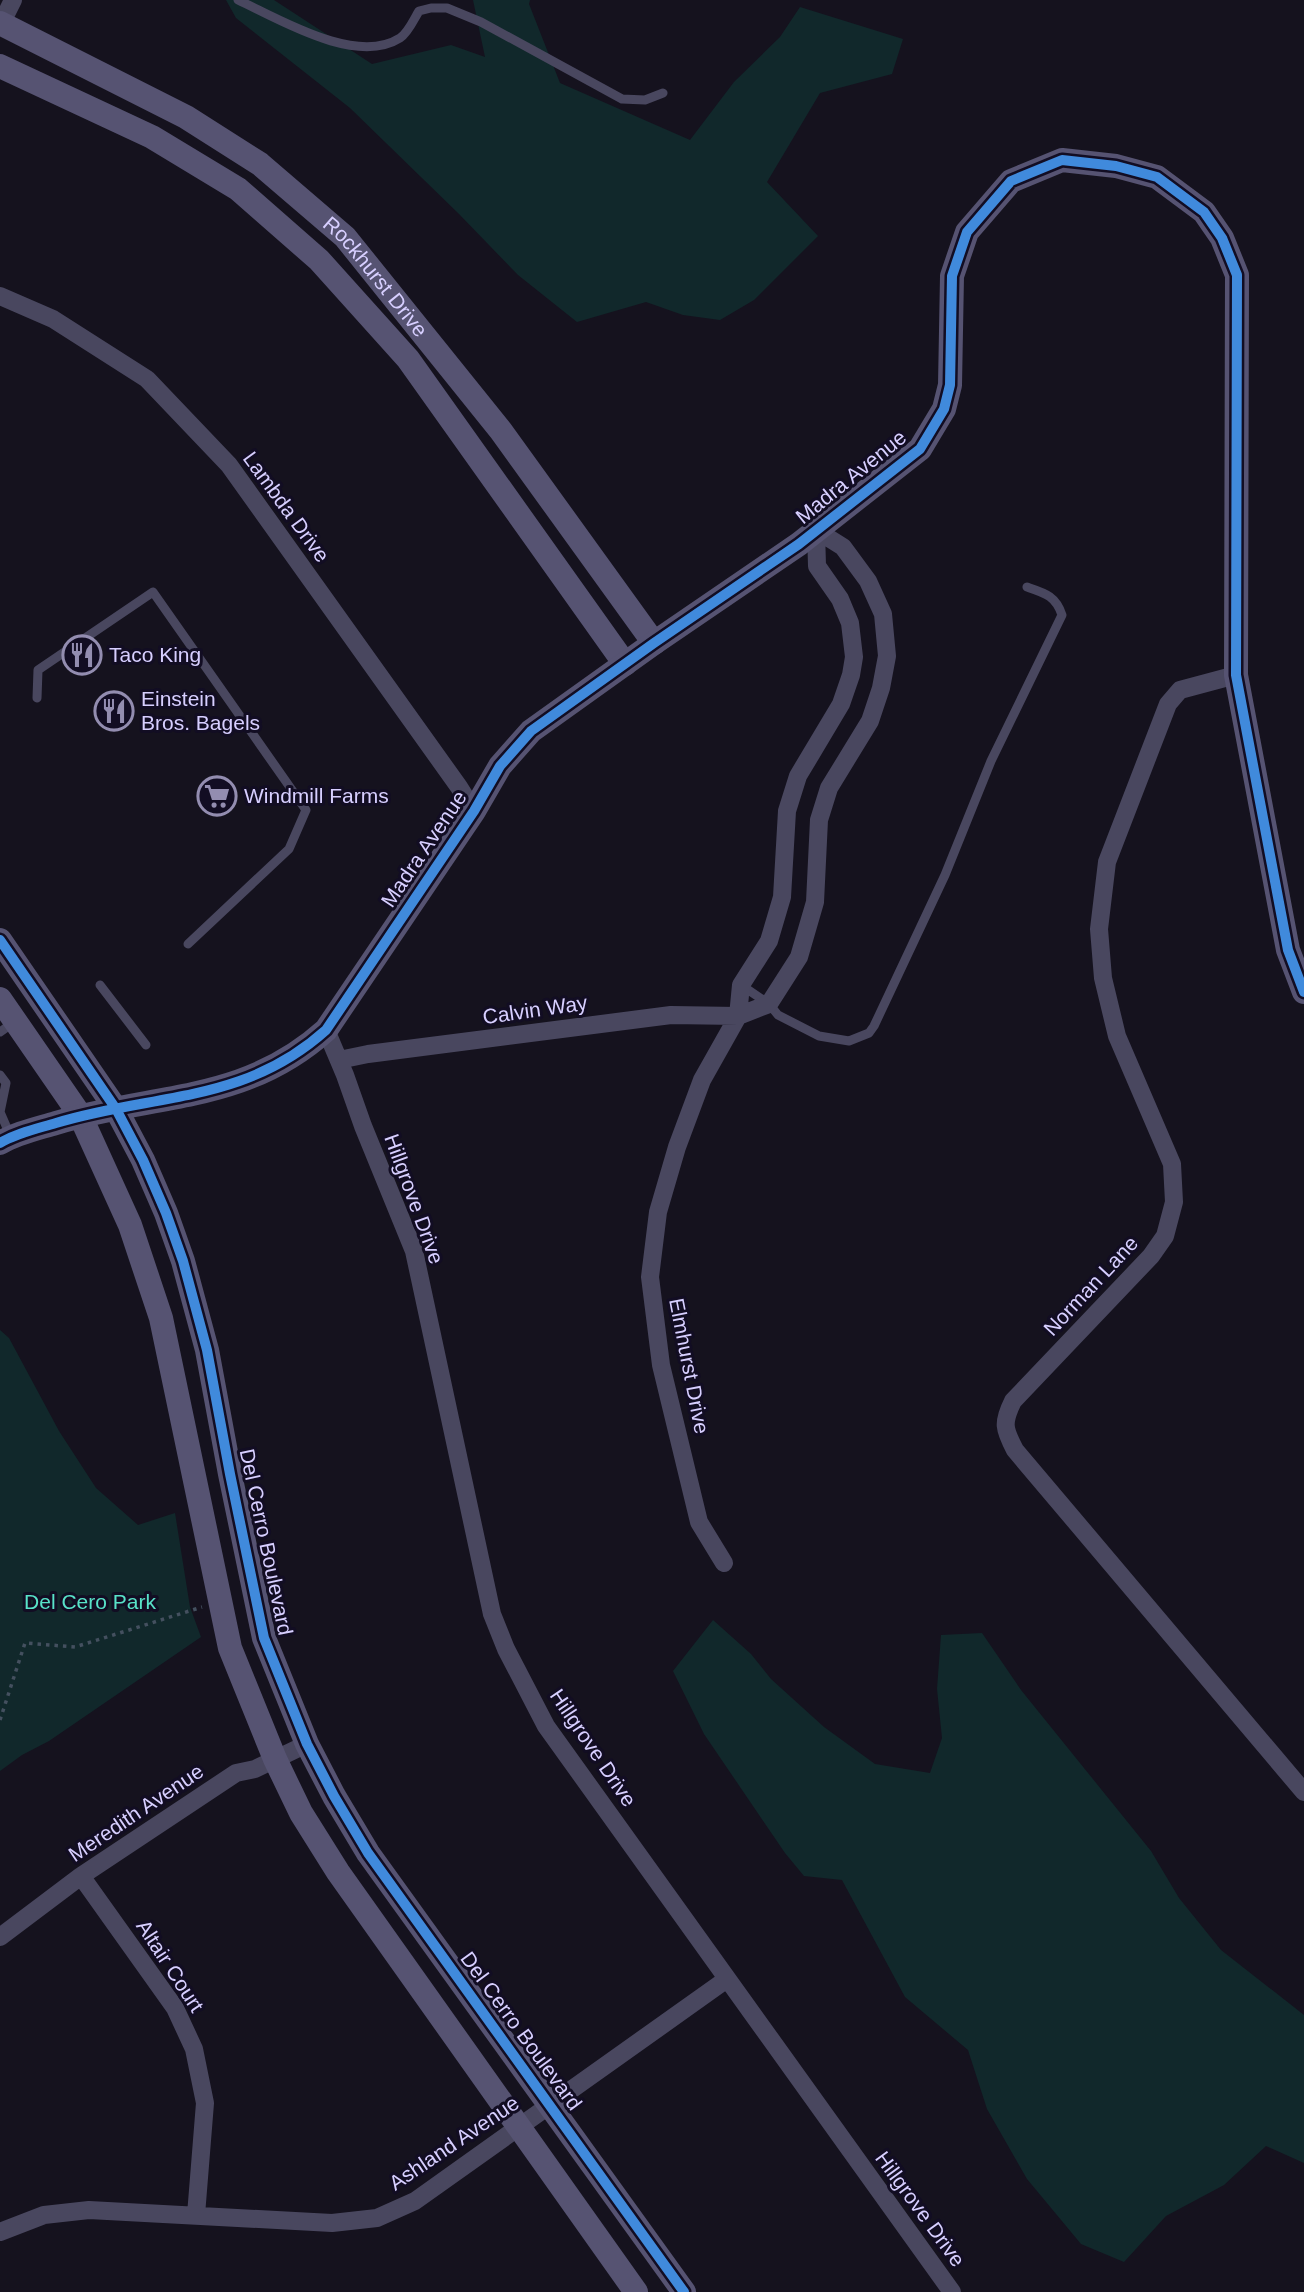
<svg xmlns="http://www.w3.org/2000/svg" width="1304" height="2292" font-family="Arial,sans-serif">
<rect width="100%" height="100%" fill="#15121e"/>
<!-- green -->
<path fill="#11282b" d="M226,0H274L372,64L451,45L485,57L473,0H530L529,4L560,83L690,140L734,82L780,37L800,7L903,39L892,74L820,93L767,182L818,236L754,300L720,320L683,315L646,302L577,322L518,275L459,214L350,108L236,18Z
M0,1330L9,1338L59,1431L96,1488L138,1525L175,1513L190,1607L201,1637L49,1741L22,1755L0,1771Z
M713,1620L751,1654L771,1679L824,1727L875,1764L930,1773L942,1738L937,1689L941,1635L982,1633L1021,1690L1151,1851L1179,1898L1221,1950L1304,2015V2163L1266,2146L1224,2185L1166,2216L1124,2262L1081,2244L1027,2179L987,2109L968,2050L905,1997L842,1880L804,1876L785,1853L704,1734L673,1671Z"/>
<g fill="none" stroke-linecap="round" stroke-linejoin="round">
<!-- path -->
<path stroke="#44505f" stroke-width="3.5" stroke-dasharray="3.5 5" stroke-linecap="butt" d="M0,1720L25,1643L75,1647L202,1607"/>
<!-- lane -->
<path stroke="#49475f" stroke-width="9" d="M238,0C279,19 356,66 400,38C408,33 414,19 419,11L431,8H447L481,22L622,99L645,100L663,93
M37,698L38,670L153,592L306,810L289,849L188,944
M100,985L146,1045
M741,985L769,1004L778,1015L819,1036L849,1041L869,1033L874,1026L945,875L991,761L1062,615C1056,596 1045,593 1027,587
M0,1032L14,1022
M0,1075L6,1083L0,1112L10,1135"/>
<!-- street -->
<path stroke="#49475f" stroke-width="18" d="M1,24L13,0
M0,296L53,319L147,379L229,465L459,787L474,811
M1236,675L1180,690L1168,704L1107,862L1099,929L1103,978L1117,1036L1172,1164L1174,1202L1165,1236L1151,1256L1013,1401C1002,1423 1004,1429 1015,1450L1304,1792
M326,1030L345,1075L363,1126L414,1251L492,1614L506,1649L546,1726L952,2292
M339,1060L368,1054L671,1015L738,1016L769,1004L799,957L815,902L819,820L829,788L870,721L881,688L887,656L883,614L868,581L843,547L816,530
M724,1563L699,1522L661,1365L650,1277L658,1212L677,1147L702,1080L738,1016L741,985L769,941L782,897L787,811L798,776L841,704L851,675L854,657L850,623L840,599L817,566L816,530
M81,1876L175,2008L194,2049L205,2103L196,2215
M0,1937L81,1876L236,1773L255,1769L307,1744
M0,2232L44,2215L89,2210L332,2223L377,2218L415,2201L727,1979"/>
<!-- secondary -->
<g stroke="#565372" stroke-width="24">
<path id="s1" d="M0,23L186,117L260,164L345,237L501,431L654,643"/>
<path d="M0,66L152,137L238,189L319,260L408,359L625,664"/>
<path d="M0,940L116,1109L143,1160L166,1213L183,1261L207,1350L230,1474L264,1638L307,1744L334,1796L368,1853L684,2292"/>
<path d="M0,999L80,1115L130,1225L161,1318L230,1648L275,1759L301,1813L338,1872L636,2292"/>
<path d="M0,1143C17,1133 36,1129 56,1123C154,1093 244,1104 326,1030L474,811L500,766L531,731L654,643L799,544L920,449L944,409L950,385L952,276L967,232L1011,181L1062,160L1116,166L1157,177L1204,212L1222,238L1237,275L1236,675L1288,950L1304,992"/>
</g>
<!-- cycleway casing -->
<g stroke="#120d23" stroke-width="15">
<path id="cycleway" d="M0,940L116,1109L143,1160L166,1213L183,1261L207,1350L230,1474L264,1638L307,1744L334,1796L368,1853L684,2292
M0,1143C17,1133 36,1129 56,1123C154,1093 244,1104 326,1030L474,811L500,766L531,731L654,643L799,544L920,449L944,409L950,385L952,276L967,232L1011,181L1062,160L1116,166L1157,177L1204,212L1222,238L1237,275L1236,675L1288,950L1304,992"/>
</g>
<!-- cycleway -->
<use href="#cycleway" stroke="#408adc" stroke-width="10"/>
</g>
<!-- icons -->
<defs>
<g id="restaurant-ring" transform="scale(2.0125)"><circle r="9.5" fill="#120d23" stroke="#938db0" stroke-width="1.5"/><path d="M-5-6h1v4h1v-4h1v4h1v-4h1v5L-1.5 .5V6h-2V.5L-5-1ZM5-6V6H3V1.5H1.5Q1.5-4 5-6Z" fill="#938db0"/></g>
<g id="supermarket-ring" transform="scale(2.0125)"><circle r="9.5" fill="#120d23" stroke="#938db0" stroke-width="1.5"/><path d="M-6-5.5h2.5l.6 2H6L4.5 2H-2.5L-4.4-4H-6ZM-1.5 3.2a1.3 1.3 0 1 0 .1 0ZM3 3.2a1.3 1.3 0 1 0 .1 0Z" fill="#938db0"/></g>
</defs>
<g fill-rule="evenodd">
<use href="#restaurant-ring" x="82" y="655"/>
<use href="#restaurant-ring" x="114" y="711"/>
<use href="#supermarket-ring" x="217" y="796"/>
</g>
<g text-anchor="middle" stroke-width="6" stroke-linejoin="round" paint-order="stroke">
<!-- street labels -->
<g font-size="21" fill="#d7cfff" stroke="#120d23">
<text dy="7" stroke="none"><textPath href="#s1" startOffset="458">Rockhurst Drive</textPath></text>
<text transform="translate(851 477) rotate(-39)" y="7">Madra Avenue</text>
<text transform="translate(286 507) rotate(54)" y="7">Lambda Drive</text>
<text transform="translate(424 849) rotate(-56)" y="7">Madra Avenue</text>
<text transform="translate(535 1010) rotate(-8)" y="7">Calvin Way</text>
<text transform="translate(414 1199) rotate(70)" y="7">Hillgrove Drive</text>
<text transform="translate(1091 1286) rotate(-47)" y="7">Norman Lane</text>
<text transform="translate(689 1366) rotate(79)" y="7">Elmhurst Drive</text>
<text transform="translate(266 1542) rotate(78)" y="7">Del Cerro Boulevard</text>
<text transform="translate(593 1748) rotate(56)" y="7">Hillgrove Drive</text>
<text transform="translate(136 1813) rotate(-34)" y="7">Meredith Avenue</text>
<text transform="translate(170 1966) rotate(57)" y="7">Altair Court</text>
<text transform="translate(521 2031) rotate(54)" y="7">Del Cerro Boulevard</text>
<text transform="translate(454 2143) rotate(-34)" y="7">Ashland Avenue</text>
<text transform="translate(920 2209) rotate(54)" y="7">Hillgrove Drive</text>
</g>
<!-- poi labels -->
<g font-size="21" fill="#d7cfff" stroke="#120d23" text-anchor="start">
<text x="109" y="662">Taco King</text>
<text x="141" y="706">Einstein<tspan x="141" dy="24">Bros. Bagels</tspan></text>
<text x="244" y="803">Windmill Farms</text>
</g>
<!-- park labels -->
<g font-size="21" fill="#58e2c8" stroke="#120d23">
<text x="90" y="1609">Del Cero Park</text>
</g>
</g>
</svg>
